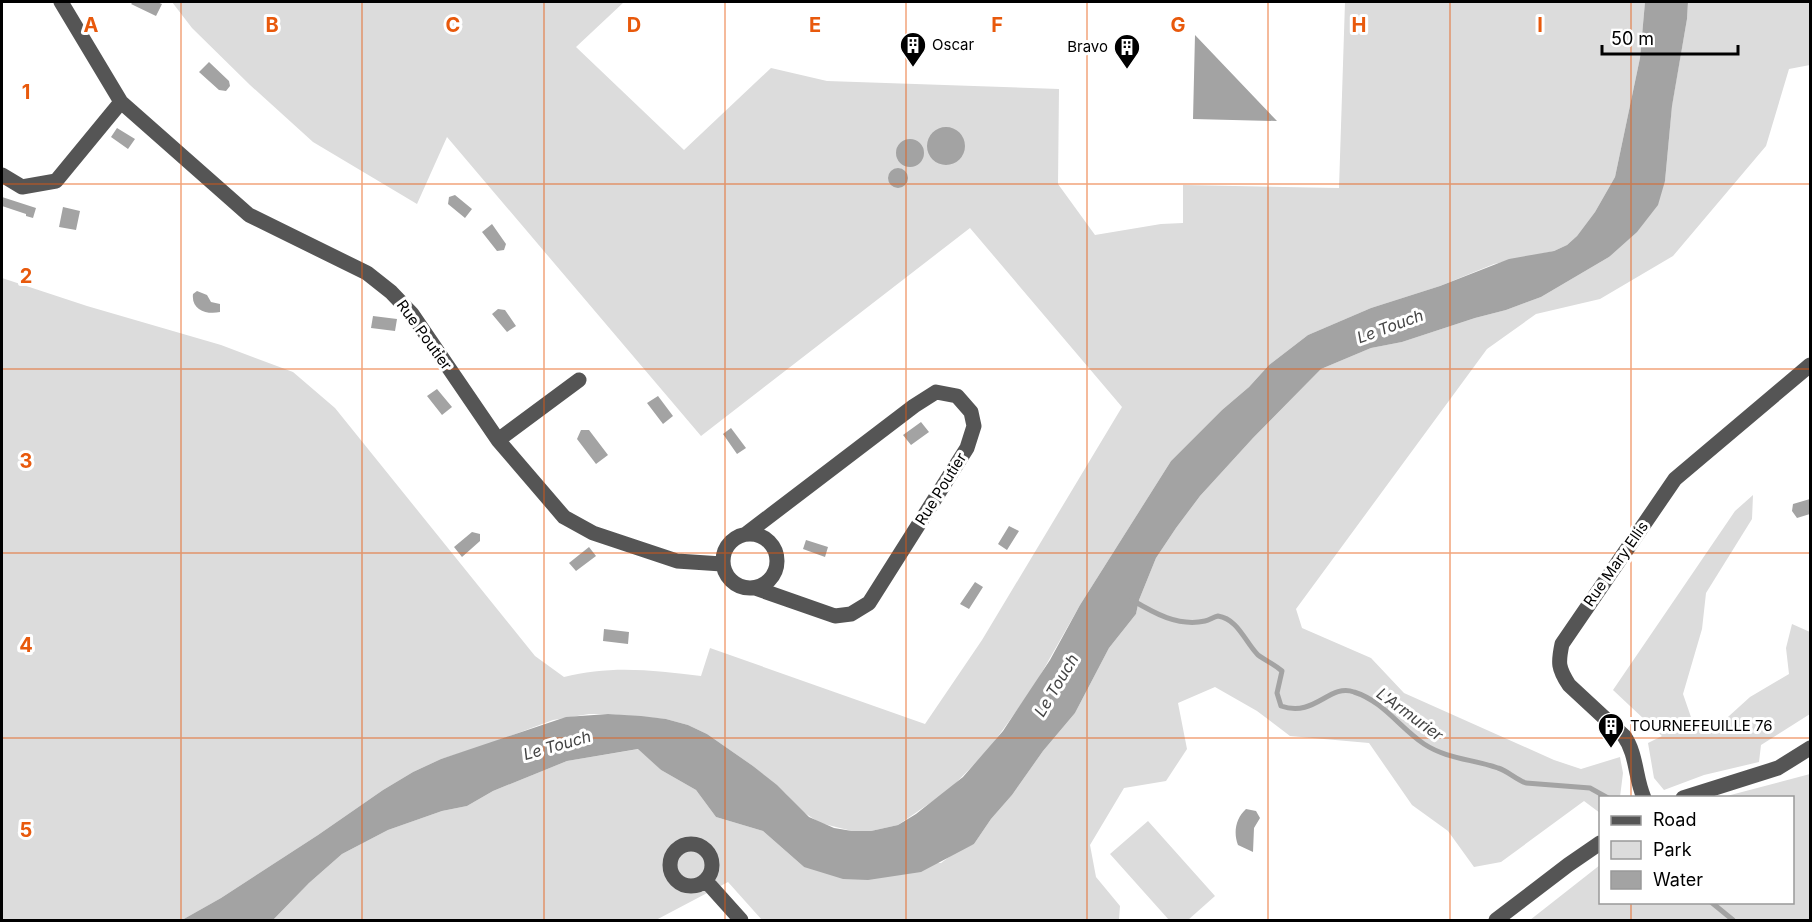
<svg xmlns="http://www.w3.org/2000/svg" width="1812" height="922" font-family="Inter,sans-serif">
<rect width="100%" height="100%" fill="#fff"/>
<!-- green -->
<path fill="#dcdcdc" d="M172,2H624L576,47L684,150L771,68L827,81L1059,89L1058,184L1095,235L1161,224L1183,223V185L1339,188L1345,2H1645L1640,58L1615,177L1595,212L1577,236L1567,245L1554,251L1494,264L1440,286L1371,308L1308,335L1269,365L1249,387L1222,410L1171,461L1080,605L1033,688L989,749L949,790L898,825L871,831H852L820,823L800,810L786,794L753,766L707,734L688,725L666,719L608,714H589L553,720L486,745L441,759L413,772L383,790L318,835L221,898L182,920H2V278L87,306L221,345L293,372L335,408L535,656L564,677C609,665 655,670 701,676L710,648L925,724L982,640L1122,407L970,228L701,436L447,137L417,204L313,142L250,85L192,28Z
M1688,2H1810V65L1789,69L1766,146L1673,256L1600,299L1536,314L1487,349L1296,609L1302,628L1371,658L1404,693L1554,760L1581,769L1620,757L1623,773L1620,797L1600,798V813L1584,801L1501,862L1474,867L1448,831L1412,805L1369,743L1290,736L1257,711L1215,687L1178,703L1187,749L1166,781L1124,788L1090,845L1096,877L1120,906L1119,920H762L728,882L656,920H273L309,883L342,854L388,830L442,811L467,806L493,791L567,761L639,749L661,770L696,790L716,817L763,831L804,867L941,863L957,851L974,844L991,819L1012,795L1043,751L1075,713L1109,648L1136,614L1139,600L1156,558L1176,528L1200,496L1253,438L1321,369L1371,348L1402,342L1475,318L1506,310L1541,297L1609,257L1665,181L1672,105L1687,19Z
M1753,495L1752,519L1706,593L1702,629L1683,694L1692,720L1718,726L1750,697L1789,674L1786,648L1792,624L1810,632V714L1761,745L1759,762L1704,775L1664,790L1654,778L1648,743L1662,736L1613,690L1735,511Z
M1810,774V920H1530L1600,865V902H1792V798L1723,797Z
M1148,821L1215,896L1188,920H1169L1110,854Z"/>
<!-- water -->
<path fill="#a3a3a3" d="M133,2H157L162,4L156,16L131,4Z
M1645,2H1688L1687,19L1672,106L1665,181L1658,205L1637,232L1609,257L1541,297L1506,310L1475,318L1402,342L1371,348L1321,369L1253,438L1200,496L1176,528L1156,558L1139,600L1136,614L1109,648L1075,713L1043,751L1012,795L991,819L974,844L921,872L868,880L843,879L804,867L763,831L716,817L696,790L661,770L638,749L567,761L493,791L467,806L442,811L388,830L342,854L309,883L273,920H182L221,898L318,835L383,790L413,772L441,759L566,717L608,714L641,716L666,719L688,725L707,734L753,766L777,785L809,817L834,828L852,831H871L898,825L916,814L963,777L1003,731L1050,660L1080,605L1171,461L1222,410L1249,387L1269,365L1308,335L1371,308L1440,286L1509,259L1554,251L1567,245L1577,236L1595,212L1615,177L1640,58Z
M1195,35L1277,121L1193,119Z
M209,62L229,81L230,86L226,91L219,90L199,72Z
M927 146a19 19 0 1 1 38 0a19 19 0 1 1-38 0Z
M117,128L135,139L128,149L111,137Z
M896 153a14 14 0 1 1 28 0a14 14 0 1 1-28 0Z
M888 178a10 10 0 1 1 20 0a10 10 0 1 1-20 0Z
M455,195L472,209L465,218L448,204L449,197Z
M2,197L36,208L33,218L26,216V214L2,206Z
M63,207L80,211L76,230L59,227Z
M492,224L506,244L504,250L497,251L482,232Z
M197,291L207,295L211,302L220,304V312C207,315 191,310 193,294Z
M498,309L505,310L516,326L507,332L492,314Z
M373,316L397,319L395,331L371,328Z
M437,389L452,407L442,415L427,396Z
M658,396L673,416L663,424L647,403Z
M921,422L929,432L911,445L903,435Z
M731,428L746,448L737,454L723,434Z
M581,430H589L608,455L596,464L577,439Z
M1810,499V514L1797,518L1792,511L1793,504Z
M1009,526L1019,531L1007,550L998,544Z
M472,532L480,534V541L462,557L454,547Z
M806,540L828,547L825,557L803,549Z
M589,547L596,556L576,571L569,563Z
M975,582L983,587L969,609L960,604Z
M604,629L629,632L628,644L603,641Z
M1246,809L1256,811L1260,818L1254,828L1253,852L1238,845C1233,832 1236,818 1246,809Z"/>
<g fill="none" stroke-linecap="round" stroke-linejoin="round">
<!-- stream -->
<path stroke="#a3a3a3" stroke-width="5" d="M1132,600C1154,613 1178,627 1205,621C1210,620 1213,617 1218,616C1238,619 1245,642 1258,655C1266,661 1274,664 1282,671L1277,693L1281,706C1315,718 1329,683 1354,692C1383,701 1400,728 1424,744C1447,759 1472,759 1498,768C1508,771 1515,779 1526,783L1590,788L1608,798
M1711,902L1733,920"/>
<!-- minor -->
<path stroke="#555" stroke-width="15" d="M61,2L121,102L249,215L367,273L391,292L412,314L498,440L564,517L593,533L677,561L722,564
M2,175L22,187L56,181L121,102
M498,440L579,380
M746,534L914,406L936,392L957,396L971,412L974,426L967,448L869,603L851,614L835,616L755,588
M723 561a27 27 0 1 1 54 0a27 27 0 1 1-54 0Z
M1644,798C1635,778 1637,754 1624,736L1569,685C1558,668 1558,663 1562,644L1675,479L1810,365
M1683,798L1778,768L1810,748
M670 865a21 21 0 1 1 42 0a21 21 0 1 1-42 0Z
M706,881L741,920
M1496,920L1568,865L1600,843"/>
</g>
<!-- grid -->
<path fill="none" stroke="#e8590c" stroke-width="1.5" stroke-opacity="0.55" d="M181,2V920M362,2V920M544,2V920M725,2V920M906,2V920M1087,2V920M1268,2V920M1450,2V920M1631,2V798M2,184H1810M2,369H1810M2,553H1810M2,738H1810M1631,902V920"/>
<!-- icons -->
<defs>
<g id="building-pin" transform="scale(1.35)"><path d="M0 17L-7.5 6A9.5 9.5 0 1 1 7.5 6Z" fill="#000" stroke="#fff"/><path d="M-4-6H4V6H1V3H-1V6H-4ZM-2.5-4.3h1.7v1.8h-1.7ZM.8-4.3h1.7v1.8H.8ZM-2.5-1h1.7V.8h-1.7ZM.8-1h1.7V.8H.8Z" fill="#fff"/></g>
</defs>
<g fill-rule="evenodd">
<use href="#building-pin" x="913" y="45"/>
<use href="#building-pin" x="1127" y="47"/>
<use href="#building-pin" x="1611" y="726"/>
</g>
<g text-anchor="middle" stroke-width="6" stroke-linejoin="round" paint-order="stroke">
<!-- poi labels -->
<g font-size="15" fill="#000" stroke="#fff" text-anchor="start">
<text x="932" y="50">Oscar</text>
<text x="1108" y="52" text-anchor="end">Bravo</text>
<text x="1630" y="731">TOURNEFEUILLE 76</text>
</g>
<!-- street labels -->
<g font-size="15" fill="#000" stroke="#fff">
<text transform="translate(424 335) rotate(54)" y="5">Rue Poutier</text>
<text transform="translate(941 489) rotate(-58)" y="5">Rue Poutier</text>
<text transform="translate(1616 564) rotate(-55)" y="5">Rue Mary Ellis</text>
</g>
<!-- water labels -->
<g font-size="16" font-style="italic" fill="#444" stroke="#fff">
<text transform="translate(1390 326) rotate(-20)" y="6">Le Touch</text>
<text transform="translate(1056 685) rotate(-59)" y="6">Le Touch</text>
<text transform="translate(1410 714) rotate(36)" y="6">L'Armurier</text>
<text transform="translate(557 745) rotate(-16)" y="6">Le Touch</text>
</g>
</g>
<g font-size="20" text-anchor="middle" font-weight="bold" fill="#e8590c" stroke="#fff" stroke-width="6" stroke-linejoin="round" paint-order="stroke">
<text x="91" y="32">A</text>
<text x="272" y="32">B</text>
<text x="453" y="32">C</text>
<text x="634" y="32">D</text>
<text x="815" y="32">E</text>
<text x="997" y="32">F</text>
<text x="1178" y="32">G</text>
<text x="1359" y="32">H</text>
<text x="1540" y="32">I</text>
<text x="26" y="99">1</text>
<text x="26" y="283">2</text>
<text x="26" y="468">3</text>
<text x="26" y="652">4</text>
<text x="26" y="837">5</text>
</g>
<!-- border -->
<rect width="1812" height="922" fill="none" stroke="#000000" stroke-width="6"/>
<!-- legend -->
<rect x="1599" y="796" width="195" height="108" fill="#ffffff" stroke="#999999" stroke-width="1.5"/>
<rect x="1611" y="816" width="30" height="9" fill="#555555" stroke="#999999" stroke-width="1.5"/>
<text x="1653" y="826" font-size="18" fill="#000000">Road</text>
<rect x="1611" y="841" width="30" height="18" fill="#dcdcdc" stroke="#999999" stroke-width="1.5"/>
<text x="1653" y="856" font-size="18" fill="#000000">Park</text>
<rect x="1611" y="871" width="30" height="18" fill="#a3a3a3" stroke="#999999" stroke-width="1.5"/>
<text x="1653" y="886" font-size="18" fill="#000000">Water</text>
<!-- scale -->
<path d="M1602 45v9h136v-9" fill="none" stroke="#000000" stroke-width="3"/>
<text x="1611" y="45" font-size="18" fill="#000000" stroke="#ffffff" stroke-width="4.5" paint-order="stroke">50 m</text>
</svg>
